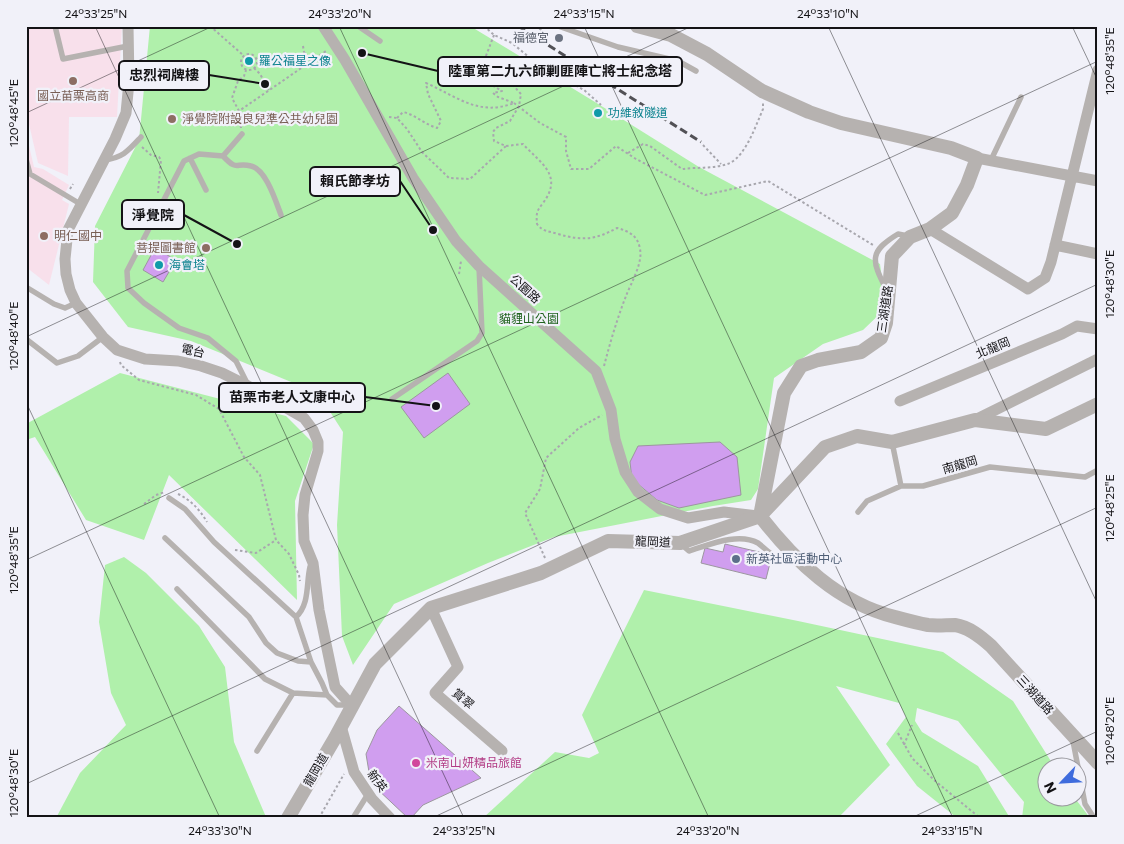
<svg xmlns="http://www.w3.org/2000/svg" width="1124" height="844" font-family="Commissioner,'Noto Sans TC',sans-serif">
<rect width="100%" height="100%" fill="#f1f1f9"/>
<!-- education -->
<path fill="#f8e0eb" d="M26,26H122L117,117H69L68,176L38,163L26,111Z
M26,133L34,167L43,169L69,185L62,200L69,204L49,285L26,267Z"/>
<!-- green -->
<path fill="#b0f0ab" d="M150,26H470L595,102L699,167L880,264L886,308L863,330L823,344L774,378L758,489L751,500L713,506L554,537L488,563L394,604L353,665L342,636L337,525L343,432L318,393L191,341L128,327L93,282L95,226L139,140Z
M120,373L286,416L314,444L295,501L297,600L169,475L144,540L86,520L35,437L26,440V424Z
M124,557L146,573L199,626L225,667L234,742L266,817L56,818L80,773L126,725L111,693L99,622L105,565Z
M644,590L798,621L943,652L1013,701L1054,766H1046V796L1074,797L1090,818H1022L1024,802L958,721L917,708L915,721L922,732L978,766L1010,818H957L917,786L886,744L906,717L899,703L836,686L890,765L838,818H483L555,752L589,758L599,753L582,715Z"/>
<!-- building -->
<path fill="#d09eef" stroke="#9c979f" d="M155,248L176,260L163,282L143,270Z
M448,373L470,404L424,438L401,407Z
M720,442L737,457L741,495L679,508L657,500L632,479L630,462L638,446Z
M725,544L772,555L766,579L701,563L705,548L723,552Z
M399,706L481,778L423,805L411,818H408L375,787L369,772L366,754L377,730Z"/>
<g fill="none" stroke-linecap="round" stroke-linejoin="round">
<!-- path -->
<path stroke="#a8a7ae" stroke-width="2" stroke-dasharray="2.5 2.5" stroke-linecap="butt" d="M210,26L243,55
M484,26L494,35L512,43L536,63L584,90L601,105
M535,26L543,31
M494,35L484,61L511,83L521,94L519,106L510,121L496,128L493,132L494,141L506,146L523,144C540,163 564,175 543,203C537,211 536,212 537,224C543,232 549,231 558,234C582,241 595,240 617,228C629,231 638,236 640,249C643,263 631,283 626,296C617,319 610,343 604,366
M303,46L304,52L311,61
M241 62a8 8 0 1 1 16 0a8 8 0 1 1-16 0Z
M254,68L260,74L269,90
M514,103L540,123L566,137V151L571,169H589L616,146L636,159L705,195L768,181L873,245
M239,111L232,98L238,81L244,76L246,70
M389,117L397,118L407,129L422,152L449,178L470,179L506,146
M397,118L403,112C416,115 424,124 437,128L441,121L428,94L426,83C456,96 479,117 514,103L498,97L493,93L502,91L480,78L481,68L484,62
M241,128L239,111L326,51
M703,145L721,164
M142,147L151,155L159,157L161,160L158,193
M628,153L643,144L650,146L682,169C697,167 716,169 730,163C746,155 756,125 763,109V103
M70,189L73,184
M459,274L461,261
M120,362L121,365L139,380L196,395L219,409L244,457L260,475L276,540L289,554L299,575L300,581
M178,494C191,500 200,510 207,522
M144,504L156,495L165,492
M235,550L256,553L276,540
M545,558L525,513L540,489L546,458L579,428L602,415
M898,733L912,758L934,780L980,818
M904,745L912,725
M319,818L344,774"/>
<!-- service -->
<path stroke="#b6b2b0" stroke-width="5.5" d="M55,26L63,59L128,46
M358,26L380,41
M558,26L618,47L678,61L696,71
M242,134L223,156L199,154L184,161L127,271L128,288L144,303L179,328L208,338L236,361L247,383
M223,156C238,172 235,162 251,166C266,169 276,202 281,215
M190,158L206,190
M26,159L30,174L82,205
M104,160C123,158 129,150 141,137
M991,160L1021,97
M26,287L54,304L65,308L76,303
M886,289C872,261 868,252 898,234L908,236
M26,339L57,363L78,356L103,337
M392,399L477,341L482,333L479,267
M892,442L901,486H923L990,467L1085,477L1098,470
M169,498L185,509L214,542L296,617C310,604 306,583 310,567
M858,512L867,501L901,486
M165,538L249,617L266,643L277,653L298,661L311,662
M682,545L689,551C709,545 738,532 758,543C762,546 766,550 770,553
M177,589L265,679L293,693L327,695
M296,617L311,662L322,683L327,695L337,705H349
M1073,741L1085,804L1094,818
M257,751L293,693
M353,818L368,794"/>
<!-- minor -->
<path stroke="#b6b2b0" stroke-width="11" d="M128,26L129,82L126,113L115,139L68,230L65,259L66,274L70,290L76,303L103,337L117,350L145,359L178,361L201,366L222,373L248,386L304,418L313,430L318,442V451L305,495L303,515L304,541L313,563L319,610L335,687L352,706
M323,26L345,60L413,178L456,241L479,266L596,371L611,410L615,439L625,472L638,492L660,509L688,518L724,512L758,516
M977,158L1098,181
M930,229L1028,289L1045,278L1051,262L1098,70
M1055,245L1098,254
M900,401L1062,334L1077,326L1098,329
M975,420L1098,359
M431,608L458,667L435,693L502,751
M341,726L354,772L372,799L390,818"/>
<!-- tertiary -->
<path stroke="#b6b2b0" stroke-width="14" d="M637,26L671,35L707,54L762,91L809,112L841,123L951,148L977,158L967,185L952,213L930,229L910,237L892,256L886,323L881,338L861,352L818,360L801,366L784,393L760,516C795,561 838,603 895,617C906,620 917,623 928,625C937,626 946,625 955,625C969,627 981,637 991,646L1098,763
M288,818L335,738L375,664L431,608L541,573L608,541L680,543L760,516L825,447L857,436L892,442L975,420L1046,429L1098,404"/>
<!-- rail -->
<path stroke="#525156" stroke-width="3" stroke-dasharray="8 4" stroke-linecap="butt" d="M518,26L701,142"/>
</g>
<!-- ticks -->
<path fill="none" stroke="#141316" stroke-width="1" stroke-opacity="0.45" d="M95,26L464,818M339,26L709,818M584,26L953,818M828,26L1098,605M1072,26L1098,81M26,113L213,26M26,337L692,26M26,402L220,818M26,560L1098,61M26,784L1098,284M432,818L1098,507M911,818L1098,731"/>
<!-- markers -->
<circle fill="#6b7280" stroke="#f1f1f9" stroke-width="2" cx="559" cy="38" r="5"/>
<g fill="#0f9aa8" stroke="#f1f1f9" stroke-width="2">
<circle cx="249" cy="61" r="5"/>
<circle cx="598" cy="113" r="5"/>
<circle cx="159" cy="265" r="5"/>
</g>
<g fill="#8d6e63" stroke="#f1f1f9" stroke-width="2">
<circle cx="73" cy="81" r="5"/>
<circle cx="172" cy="119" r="5"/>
<circle cx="44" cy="236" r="5"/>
<circle cx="206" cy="248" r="5"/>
</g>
<circle fill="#5c6f8a" stroke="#f1f1f9" stroke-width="2" cx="736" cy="559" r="5"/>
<circle fill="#d1479c" stroke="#f1f1f9" stroke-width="2" cx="416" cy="763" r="5"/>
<g text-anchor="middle" stroke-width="4.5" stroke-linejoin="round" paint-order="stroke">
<!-- worship labels -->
<g font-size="12" fill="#5b616d" stroke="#f1f1f9" text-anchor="end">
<text x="549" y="42">福德宮</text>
</g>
<!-- culture labels -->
<g font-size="12" fill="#0d838f" stroke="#f1f1f9" text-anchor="start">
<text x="259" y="65">羅公福星之像</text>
<text x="608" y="117">功維敘隧道</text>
<text x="169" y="269">海會塔</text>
</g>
<!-- education labels -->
<g font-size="12" fill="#785e54" stroke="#f1f1f9" text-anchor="start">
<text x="73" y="100" text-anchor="middle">國立苗栗高商</text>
<text x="182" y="123">淨覺院附設良兒準公共幼兒園</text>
<text x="54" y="240">明仁國中</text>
<text x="196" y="252" text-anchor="end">菩提圖書館</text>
</g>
<!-- street labels -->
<g font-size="12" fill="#141316" stroke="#f1f1f9">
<text transform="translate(525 289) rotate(42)" y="4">公園路</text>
<text transform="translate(885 309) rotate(-82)" y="4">三湖道路</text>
<text transform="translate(993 348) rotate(-22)" y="4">北龍岡</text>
<text transform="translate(193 351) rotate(13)" y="4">電台</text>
<text transform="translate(960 465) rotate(-16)" y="4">南龍岡</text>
<text transform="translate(653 542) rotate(2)" y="4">龍岡道</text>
<text transform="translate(1035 695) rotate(48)" y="4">三湖道路</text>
<text transform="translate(463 699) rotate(41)" y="4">賞翠</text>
<text transform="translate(316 770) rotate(-60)" y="4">龍岡道</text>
<text transform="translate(377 781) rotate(54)" y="4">新英</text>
</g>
<!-- park labels -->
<g font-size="12" fill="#1f621d" stroke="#f1f1f9">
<text x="529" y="323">貓貍山公園</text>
</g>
<!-- service labels -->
<g font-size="12" fill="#4e5e75" stroke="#f1f1f9" text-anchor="start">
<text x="746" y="563">新英社區活動中心</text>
</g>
<!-- hotel labels -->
<g font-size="12" fill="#b23c85" stroke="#f1f1f9" text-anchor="start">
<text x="426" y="767">米南山妍精品旅館</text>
</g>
</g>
<!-- callouts -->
<path fill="none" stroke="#141316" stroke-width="2" d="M362 53L438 71M265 84L209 75M433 230L400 181M237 244L184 215M436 406L365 397"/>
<g fill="#141316" stroke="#f1f1f9" stroke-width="2">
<circle cx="362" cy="53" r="5"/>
<circle cx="265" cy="84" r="5"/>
<circle cx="433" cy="230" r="5"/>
<circle cx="237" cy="244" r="5"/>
<circle cx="436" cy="406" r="5"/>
</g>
<g fill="#f1f1f9" stroke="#141316" stroke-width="2">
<rect x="438" y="57" width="244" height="29" rx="5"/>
<rect x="119" y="61" width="90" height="29" rx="5"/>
<rect x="310" y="167" width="90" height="29" rx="5"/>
<rect x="122" y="200" width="62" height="29" rx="5"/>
<rect x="219" y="383" width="146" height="29" rx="5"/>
</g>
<g font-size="14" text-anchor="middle" font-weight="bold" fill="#141316">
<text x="560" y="76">陸軍第二九六師剿匪陣亡將士紀念塔</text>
<text x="164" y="80">忠烈祠牌樓</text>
<text x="355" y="186">賴氏節孝坊</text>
<text x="153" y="220">淨覺院</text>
<text x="292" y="402">苗栗市老人文康中心</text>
</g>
<!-- border -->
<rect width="1124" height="844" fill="none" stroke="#f1f1f9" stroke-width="55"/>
<!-- north arrow -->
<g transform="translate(1062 782) rotate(245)"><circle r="24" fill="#f1f1f9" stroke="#99989e"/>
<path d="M0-4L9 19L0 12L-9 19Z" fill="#3f6cdd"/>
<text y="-8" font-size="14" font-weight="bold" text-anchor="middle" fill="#141316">N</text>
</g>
<rect x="28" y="28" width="1068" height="788" fill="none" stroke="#141316" stroke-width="2"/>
<g font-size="12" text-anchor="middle" fill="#141316">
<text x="96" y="18">24°33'25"N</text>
<text x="340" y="18">24°33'20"N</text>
<text x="584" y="18">24°33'15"N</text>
<text x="828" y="18">24°33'10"N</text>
<text transform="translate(1110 61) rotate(-90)" y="4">120°48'35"E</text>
<text transform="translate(14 113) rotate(-90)" y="4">120°48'45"E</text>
<text transform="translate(1110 284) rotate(-90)" y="4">120°48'30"E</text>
<text transform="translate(14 336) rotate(-90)" y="4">120°48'40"E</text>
<text transform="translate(1110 508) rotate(-90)" y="4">120°48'25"E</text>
<text transform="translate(14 560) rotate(-90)" y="4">120°48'35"E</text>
<text transform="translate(1110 731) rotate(-90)" y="4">120°48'20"E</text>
<text transform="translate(14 783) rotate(-90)" y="4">120°48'30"E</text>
<text x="220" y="835">24°33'30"N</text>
<text x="464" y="835">24°33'25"N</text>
<text x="708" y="835">24°33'20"N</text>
<text x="952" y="835">24°33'15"N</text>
</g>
</svg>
